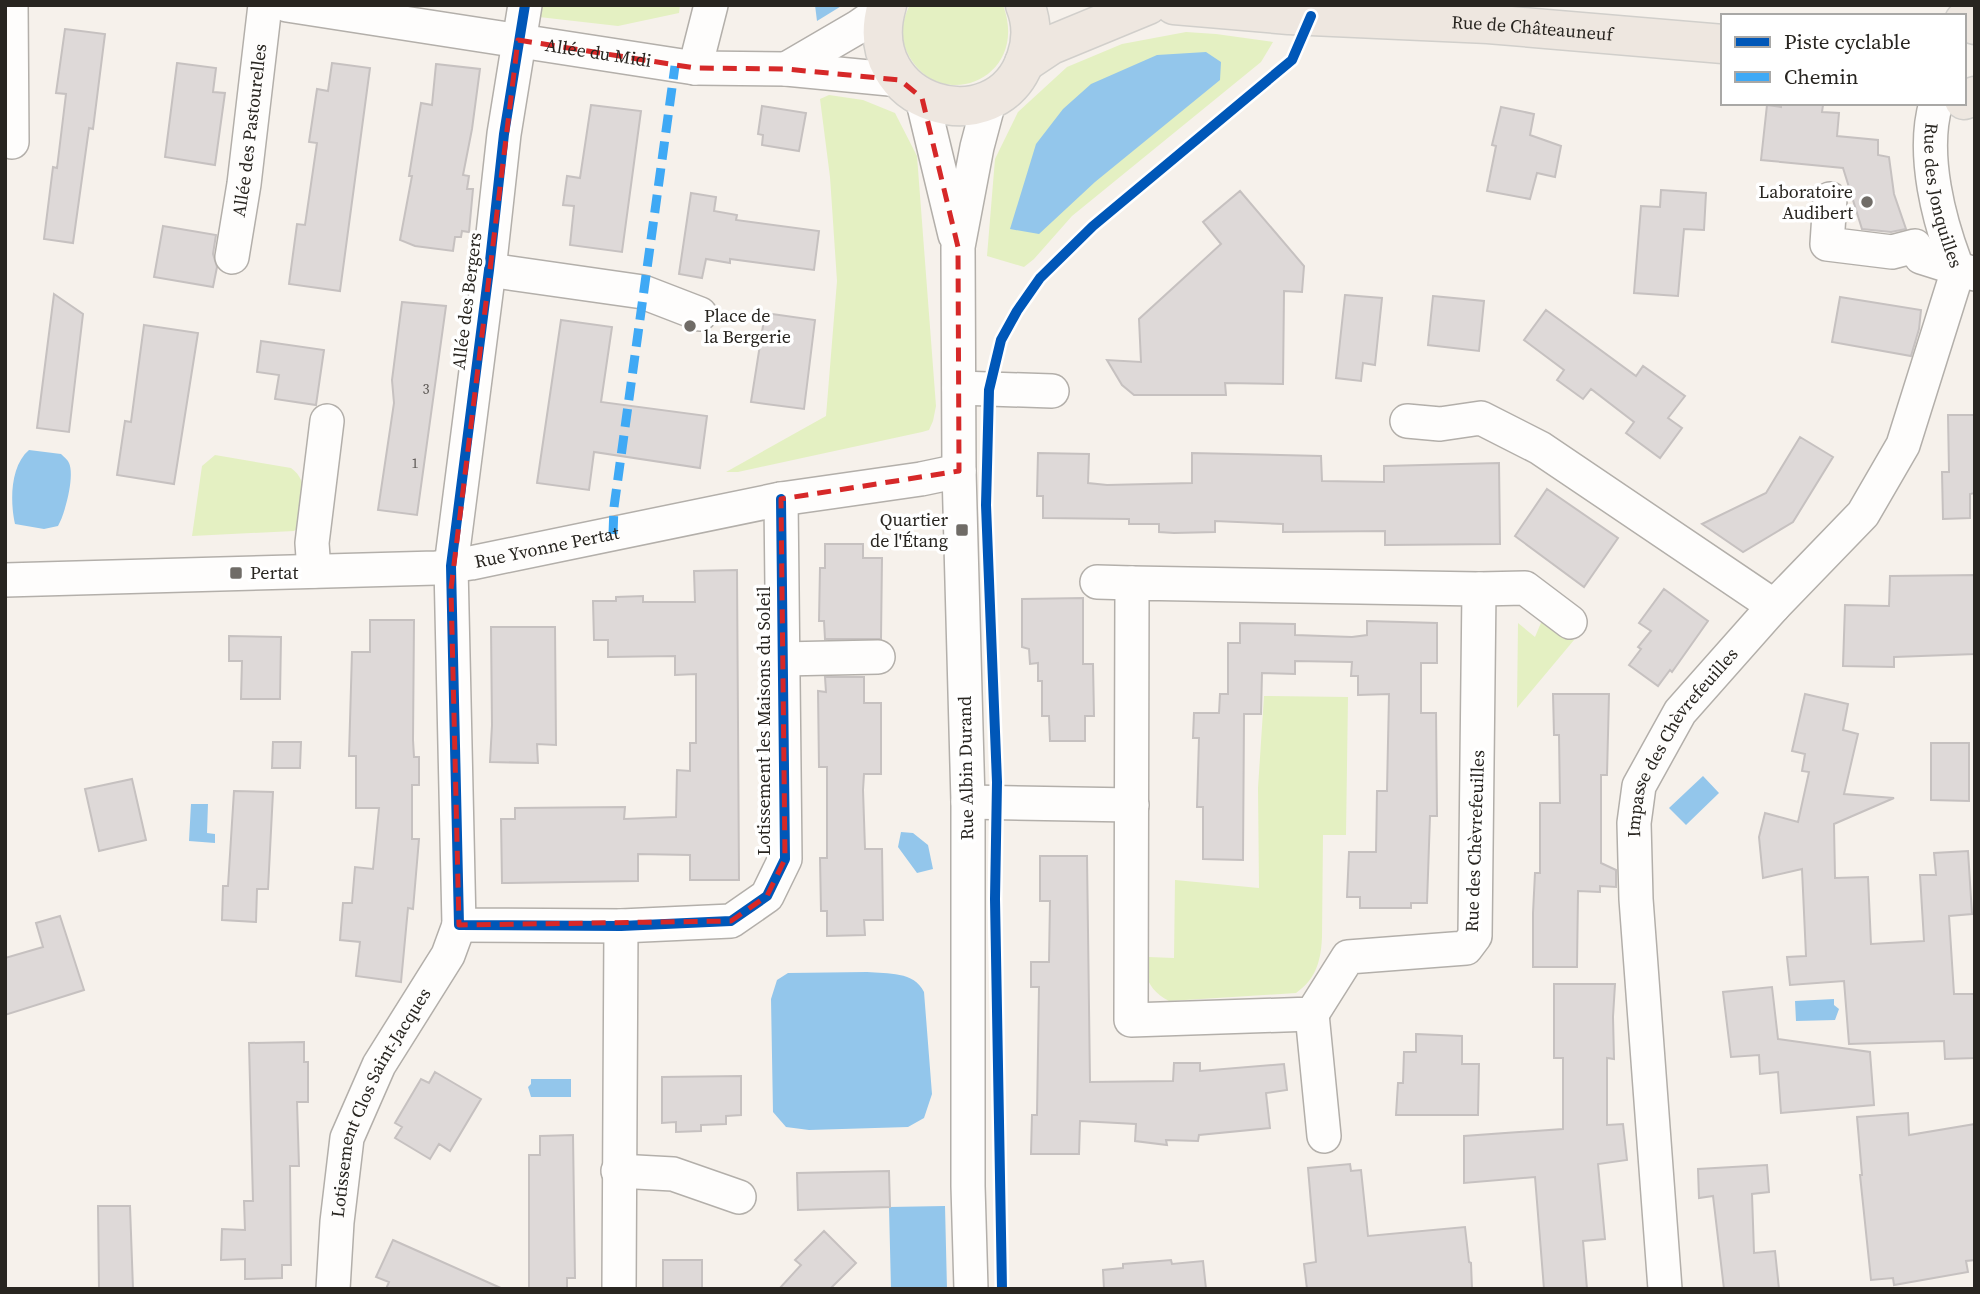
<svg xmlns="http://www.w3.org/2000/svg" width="1980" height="1294" font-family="'Source Serif 4',serif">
<rect width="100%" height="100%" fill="#f6f1eb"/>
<!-- green -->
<path fill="#e4f0c2" d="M539,5H680L679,13L618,26L539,17Z
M910,5H1003C1031,80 937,116 907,52C899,37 902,20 910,5Z
M1186,32L1216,34L1273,42L1261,62L1072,216L1034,259L1024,267L987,256L995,159L1018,112L1067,67L1122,44Z
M829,95L863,100L895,113L917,156L936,406L933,421L929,430L922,432L738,472H726L826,416L837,281L830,177L820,99Z
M215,455L291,468C311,482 302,506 299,527L294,531L192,536L202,466Z
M1543,618L1574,640L1517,708L1518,623L1535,637Z
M1264,696L1348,697L1346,835H1323L1322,937C1321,961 1316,979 1296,993L1169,1001C1155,994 1149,985 1144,971L1149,957L1174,958L1175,880L1259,888L1258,788Z"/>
<!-- water -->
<path fill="#93c6eb" d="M815,5H843L817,21Z
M1206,52L1221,62L1220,80L1095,182L1039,234L1010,229L1036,144L1063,109L1091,84L1157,55Z
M29,450L61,454C64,457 68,460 69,463C75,476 65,514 58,526L44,529L15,524C10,502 10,466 29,450Z
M1703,776L1719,793L1686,825L1669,808Z
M191,804H208L207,833L215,834V843L189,841Z
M901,832L913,833L928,845L933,869L917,873L898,847Z
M867,972C888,974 914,971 924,992L932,1094L924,1118L908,1127L809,1130L786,1127L773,1112L771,999L777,980L788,973Z
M1834,999V1005L1839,1009L1835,1020L1796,1021L1795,1001Z
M531,1079H571V1097H531L528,1087L531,1084Z
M945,1206L947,1289H891L889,1207Z"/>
<!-- building -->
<path fill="#ded9d8" stroke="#c6c1c0" stroke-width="2" d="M65,29L105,34L93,129L89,128L73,243L44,239L53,167L57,168L66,94L56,93Z
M177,63L216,68L213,92L225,93L215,165L165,157Z
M332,63L370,68L340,291L289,284L297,224L305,225L317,143L309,142L317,89L328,91Z
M436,64L480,69L472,129L463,175L469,176L467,189H473L469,232L462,231L461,237H455L453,251L415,246L400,240L412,176H409L421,103L432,105Z
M1781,103L1823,105L1822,112L1839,113L1837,136L1878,140V155L1889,157L1894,194L1906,229L1891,232L1862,229L1843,168L1761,160L1767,105L1781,107Z
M591,105L641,111L622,252L570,245L574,206L563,205L567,176L580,178Z
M762,106L806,113L799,151L762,145L763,135L758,134Z
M1501,107L1534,114L1530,135L1561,146L1555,177L1537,173L1530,199L1487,191L1496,146L1492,145Z
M1661,190L1706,193L1704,230L1684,229L1678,296L1634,293L1641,206L1660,207Z
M1240,191L1304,266L1302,292L1284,291L1283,384L1225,383L1226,395H1134L1122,385L1107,360L1141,362L1139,319L1221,244L1203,222Z
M691,193L716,197L714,211L737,215L736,220L819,231L814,270L730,259V263L706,259L702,278L679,274Z
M163,226L216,235L213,254L217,267L213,287L154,277Z
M54,294L83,314L69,432L37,428Z
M1345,295L1382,298L1375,365L1363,363L1361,381L1336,378Z
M1433,296L1484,301L1479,351L1428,345Z
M1840,297L1921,310L1919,329L1911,356L1832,342Z
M402,302L446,306L417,515L378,510L394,403L392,380Z
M1546,310L1636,376L1643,366L1685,396L1668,418L1682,428L1660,458L1626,433L1634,422L1591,389L1583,399L1557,380L1564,370L1524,340Z
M765,313L815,320L804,409L751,402Z
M561,320L612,327L601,402L707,416L700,468L594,452L589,490L537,483Z
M144,325L198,333L174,484L117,475L125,421L131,422Z
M261,341L324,350L316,405L275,399L279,375L257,372Z
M1948,415H1975V493L1970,494V518L1943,519L1942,472H1949Z
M1800,437L1833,457L1793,522L1743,552L1702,524L1766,493Z
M1038,453L1089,454L1088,483L1107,485L1192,483V453L1321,456L1322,481L1384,482V466L1499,463L1500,544L1385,545V531L1283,532V524L1215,521V532L1174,533L1159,532V524H1129V519L1043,518V496H1037Z
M1547,489L1618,538L1584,587L1515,536Z
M825,544H863V558H882L881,639H825L824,621H819L820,568H825Z
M737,570L739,880H690V855L638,854V881L502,883L501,819H515V808L625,807L624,819L676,817L677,770L690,771V743H696V674L675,675V656L608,657V640H594L593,601H616V597L643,596V602H695L694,571Z
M1975,575V654L1894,657V667L1843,666L1845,605L1889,606L1890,576Z
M1664,589L1708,621L1672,672L1670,670L1658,686L1629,665L1641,649L1638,647L1651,631L1639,623Z
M1083,598V664H1093L1094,716H1085V741H1050L1049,716H1042V681H1038V663L1030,664L1029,649L1022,647V599Z
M370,620H414L413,740L414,757H419V785H412V839H419L413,909L408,908L401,982L356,976L360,942L340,940L343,903H352L355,867L373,869L379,808H356V756H349L352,652H370Z
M1367,621L1437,623V663H1421V713H1436L1437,816H1430L1427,903H1411V908H1360V897H1347L1349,852H1376L1377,791H1387L1389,694L1358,695V676H1351L1352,662L1295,661V674L1262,673L1261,714H1244L1243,860L1203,859V807H1197L1199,738H1193L1194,713H1219L1220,694H1228V643H1240V623L1295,624V635L1352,637L1367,635Z
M491,627H555L556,745L537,744L538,763L490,762L492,725Z
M229,636L281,637L280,699H241L242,661H229Z
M825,677H864V703H881V774H864L863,790L865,849H882L883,920H864L865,935L827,936V911H821L820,858H827V767H819L818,691L826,692Z
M1553,694H1609L1607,775H1601V863L1616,870V887L1600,886V892L1578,891L1577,967H1533V913L1535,873H1540V803H1560L1559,735H1554Z
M1805,694L1848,704L1843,730L1858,734L1844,794L1894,798L1834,824L1835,878L1868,877L1871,944L1924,941L1920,875H1936L1934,853L1968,851L1972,914L1949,916L1954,994H1975V1058L1945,1059L1944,1041L1849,1044L1844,981L1790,985L1787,957L1806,956L1802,869L1763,878L1759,837L1765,813L1798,822L1809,772L1802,771L1805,754L1792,751Z
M273,742H301L300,768H272Z
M1931,743H1969V801L1931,800Z
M132,779L146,840L99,851L85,789Z
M234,791L273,792L268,889H257L256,922L222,920L223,886H228Z
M1040,856H1087L1090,1082L1173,1081L1174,1063H1200V1071L1284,1064L1287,1090L1266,1093L1270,1128L1199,1135L1198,1141L1166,1140L1167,1145L1135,1141L1136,1124L1080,1121L1079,1154H1031L1032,1115H1037L1039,987H1031V962H1049L1050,901H1040Z
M60,916L84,990L5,1015V958L43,947L36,923Z
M1554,984H1615L1613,1017L1614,1059L1607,1058V1125L1623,1124L1627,1160L1598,1164L1605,1239L1583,1241L1587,1289H1544L1535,1177L1464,1183V1136L1563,1129V1058H1554Z
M1772,987L1778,1039L1870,1052L1874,1105L1781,1113L1778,1072L1760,1074L1759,1055L1731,1057L1723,992Z
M1416,1034L1462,1036V1064H1479L1478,1115H1396L1398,1083H1403L1404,1052H1416Z
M304,1042V1062H308V1102H297L299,1166H290L291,1265H282V1278L245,1279V1259L221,1260L222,1229L245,1230L244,1201H253L249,1043Z
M435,1072L481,1099L450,1151L439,1144L430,1159L395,1138L402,1127L395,1123L421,1079L429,1083Z
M741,1076V1115L726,1116V1124L701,1125V1131L676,1132V1122L662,1123V1077Z
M1908,1113L1909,1135L1975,1124V1260L1966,1261L1968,1272L1894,1285L1893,1278L1871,1280L1860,1175H1862L1857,1117Z
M573,1135L575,1278H567V1289H529V1155H540V1136Z
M1350,1164L1351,1171L1361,1170L1368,1236L1465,1227L1469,1262L1471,1263L1472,1289H1307L1304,1264L1316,1262L1308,1168Z
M1767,1165L1769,1192L1752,1194L1754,1253L1775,1251L1779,1289H1724L1713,1196L1699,1198L1698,1169Z
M889,1171L890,1207L798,1210L797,1173Z
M98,1206H130L133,1289H99Z
M824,1231L856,1263L830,1289H779L801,1265L795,1260Z
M393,1240L429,1256L503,1289H386L389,1282L376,1277Z
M663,1260H702V1289H663Z
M1171,1260L1172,1264L1203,1261L1206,1289H1104L1103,1270L1123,1268V1264Z"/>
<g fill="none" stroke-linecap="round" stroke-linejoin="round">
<!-- minor casing -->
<g stroke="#b3afaa" stroke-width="36">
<g id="minor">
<path d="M11,5L12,142"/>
<path id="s1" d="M287,5L695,68L786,69L900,80"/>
<path d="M525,5L504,134L489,270L451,566L459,925L621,926L731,921L767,896L785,859L781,499"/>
<path d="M695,68L711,5"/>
<path d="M786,69L858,27L887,7"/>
<path d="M922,98L955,235"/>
<path id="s2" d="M1936,103C1921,154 1939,222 1958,270"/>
<path d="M1830,199L1827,244L1892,252L1915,246L1921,257L1975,274"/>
<path id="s3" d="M232,257L244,184L265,5"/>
<path d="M489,270L643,292L700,314"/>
<path d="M959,388L1052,391"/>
<path d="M1407,421L1440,424L1481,418L1540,448L1774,606"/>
<path d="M314,571L312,543L327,421"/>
<path id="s4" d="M5,580L436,568L471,563L781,499L921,479L959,471"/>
<path d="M1097,582L1132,583"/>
<path d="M1132,583L1479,589L1475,936L1466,948L1348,957L1312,1014L1131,1020Z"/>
<path d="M1479,589L1525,588L1570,622"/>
<path d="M782,659L878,657"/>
<path d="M968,802L1132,805"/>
<path d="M1312,1014L1324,1136"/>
<path d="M618,1171L673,1174L739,1197"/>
<path id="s5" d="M333,1289L337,1222L347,1138L379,1065L448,955L459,925"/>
<path d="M619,1289L621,926"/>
<path d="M971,1289L968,1186V802L959,471L958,247L977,147L990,98"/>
<path id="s6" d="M1665,1289L1636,899L1634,823L1639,786L1680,712L1774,606L1863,514L1903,445L1958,270"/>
</g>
</g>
<!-- major casing -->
<g stroke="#d1cfcb" stroke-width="41">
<g id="major">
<path d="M887,5C857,106 997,145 1026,58C1032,41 1032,22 1025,5"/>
<path id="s7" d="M1174,5L1289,15L1488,24L1723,44"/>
<path d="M1964,21L1975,25"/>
<path d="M1024,63L1051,45L1148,5"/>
<path d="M1964,100L1975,96"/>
</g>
</g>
<!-- minor -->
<use href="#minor" stroke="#fefdfc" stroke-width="33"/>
<!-- major -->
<use href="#major" stroke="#eee7e0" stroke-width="38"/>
<!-- quiet -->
<path stroke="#3fa9f5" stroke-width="9" stroke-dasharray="18 9" stroke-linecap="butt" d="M613,534L614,507L675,66"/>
<!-- cycleway casing -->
<g stroke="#fff" stroke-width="15">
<path id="cycleway" d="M525,5L504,134L489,270L451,566L459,925L621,926L731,921L767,896L785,859L781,499
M1002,1289L995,899L997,782L986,505L989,390L1001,340L1017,311L1040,278L1093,226L1292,60L1311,16"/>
</g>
<!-- cycleway -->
<use href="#cycleway" stroke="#0057b8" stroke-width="10"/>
</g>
<!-- marked area -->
<path fill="none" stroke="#d62828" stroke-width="5" stroke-dasharray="14 9" stroke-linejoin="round" d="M518,40L695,68L786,69L900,80L922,98L958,247L959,471L781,499L785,859L767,896L731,921L459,925L451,589Z"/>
<!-- markers -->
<g fill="#706c67" stroke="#fff" stroke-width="2.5">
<circle cx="1867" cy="202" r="7"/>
<circle cx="690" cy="326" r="7"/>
<rect x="955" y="523" width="14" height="14" rx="3.5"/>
<rect x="229" y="566" width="14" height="14" rx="3.5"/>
</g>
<g text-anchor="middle" stroke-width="7" stroke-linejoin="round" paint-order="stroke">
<!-- number labels -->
<g font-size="14" fill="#585450">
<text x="426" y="394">3</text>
<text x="415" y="468">1</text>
</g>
<!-- street labels -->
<g font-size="18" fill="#282520" stroke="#fff">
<text dy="6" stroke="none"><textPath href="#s7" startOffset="359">Rue de Châteauneuf</textPath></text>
<text dy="6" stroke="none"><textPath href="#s1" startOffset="315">Allée du Midi</textPath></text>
<text dy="6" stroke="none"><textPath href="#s3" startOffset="128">Allée des Pastourelles</textPath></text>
<text dy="6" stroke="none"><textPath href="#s2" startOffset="94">Rue des Jonquilles</textPath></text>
<text transform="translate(467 301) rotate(-83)" y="6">Allée des Bergers</text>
<text dy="6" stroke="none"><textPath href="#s4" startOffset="544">Rue Yvonne Pertat</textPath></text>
<text transform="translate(764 721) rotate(-90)" y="6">Lotissement les Maisons du Soleil</text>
<text dy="6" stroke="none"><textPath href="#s6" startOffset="562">Impasse des Chèvrefeuilles</textPath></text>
<text transform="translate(966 768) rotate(-91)" y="6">Rue Albin Durand</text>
<text transform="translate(1475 841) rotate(-88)" y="6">Rue des Chèvrefeuilles</text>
<text dy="6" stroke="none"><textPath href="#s5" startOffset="196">Lotissement Clos Saint-Jacques</textPath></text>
</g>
<!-- poi labels -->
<g font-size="18" fill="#282520" stroke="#fff" text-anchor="end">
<text x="1853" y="198">Laboratoire<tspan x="1853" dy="21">Audibert</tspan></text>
<text x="704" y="322" text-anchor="start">Place de<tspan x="704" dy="21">la Bergerie</tspan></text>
<text x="948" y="526">Quartier<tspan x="948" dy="21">de l'Étang</tspan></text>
<text x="250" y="579" text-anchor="start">Pertat</text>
</g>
</g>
<!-- border -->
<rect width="1980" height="1294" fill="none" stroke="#282520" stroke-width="14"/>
<!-- legend -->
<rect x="1721" y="14" width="245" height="91" fill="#ffffff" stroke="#a9a8a6" stroke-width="2"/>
<rect x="1735" y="37" width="35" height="10" fill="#0057b8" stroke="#a9a8a6" stroke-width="2"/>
<text x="1784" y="49" font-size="21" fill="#282520">Piste cyclable</text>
<rect x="1735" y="72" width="35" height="10" fill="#3fa9f5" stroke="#a9a8a6" stroke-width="2"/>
<text x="1784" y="84" font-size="21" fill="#282520">Chemin</text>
</svg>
